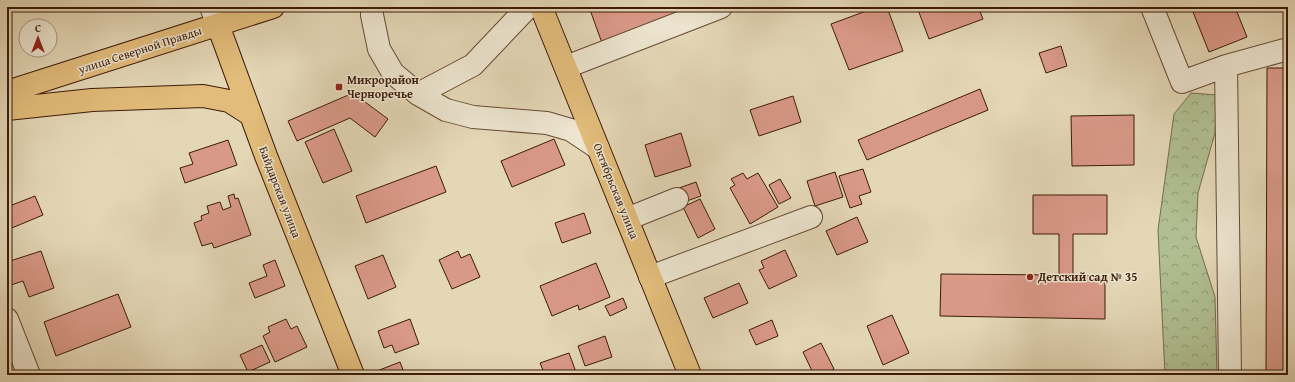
<svg xmlns="http://www.w3.org/2000/svg" width="1295" height="382" font-family="'Gentium Book Plus',serif">
<defs>
<pattern id="forest-crowns" width="20" height="18" patternUnits="userSpaceOnUse"><rect width="20" height="18" fill="#b0bf91"/><path d="M2 6a3 3 0 1 1 6 0M12 15a3 3 0 1 1 6 0" fill="none" stroke="#909a75"/></pattern>
</defs>
<rect width="100%" height="100%" fill="#e4d7b6"/>
<filter id="stains"><feTurbulence type="fractalNoise" baseFrequency=".005" numOctaves="4"/><feColorMatrix values="0 0 0 0 .2 0 0 0 0 .09 0 0 0 0 .02 0 0 0 .5 -.17"/></filter>
<radialGradient id="worn" r=".72"><stop offset=".6" stop-color="#630" stop-opacity="0"/><stop offset="1" stop-color="#630" stop-opacity=".3"/></radialGradient>
<!-- forest -->
<path fill="url(#forest-crowns)" stroke="#766d4d" d="M1191,93L1217,95L1215,133L1198,193L1196,237L1215,297L1217,375H1165L1158,230L1174,114Z"/>
<!-- building -->
<path fill="#d99987" stroke="#3d1b09" d="M589,7H698L602,43Z
M877,7H887L903,51L849,70L831,24Z
M917,7H978L983,19L929,39Z
M1191,7H1235L1247,37L1209,52Z
M1061,46L1067,66L1046,73L1039,53Z
M1267,68H1288V375H1266Z
M980,89L988,110L867,160L858,140Z
M353,93L388,119L375,137L350,118L297,141L288,121Z
M793,96L801,122L759,136L750,110Z
M1134,115V165L1072,166L1071,116Z
M334,129L352,171L323,183L305,142Z
M681,133L691,166L655,177L645,145Z
M554,139L565,165L512,187L501,161Z
M228,140L237,165L185,183L180,168L193,164L189,153Z
M436,166L446,192L366,223L356,196Z
M863,169L871,192L859,196L862,204L850,208L839,176Z
M835,172L843,197L815,206L807,181Z
M743,173L747,179L758,173L778,207L750,224L730,188L735,185L731,179Z
M780,179L791,198L779,204L769,185Z
M696,182L701,196L684,202L679,188Z
M234,194L235,199L238,198L251,235L214,248L212,243L202,246L194,223L202,220L201,216L209,213L207,206L220,202L223,210L231,207L228,196Z
M1033,195H1107V234H1073V275L1105,276V319L940,316L941,274L1059,275V234H1033Z
M35,196L43,215L7,230V198L9,197L12,205Z
M700,199L715,229L698,238L683,207Z
M584,213L591,233L562,243L555,223Z
M857,217L868,242L837,255L826,231Z
M785,250L797,276L769,289L759,270L764,268L761,261Z
M41,251L54,288L29,297L23,281L11,285L7,273V262Z
M458,251L461,258L470,254L480,277L452,289L439,260Z
M383,255L396,287L368,299L355,266Z
M275,260L285,286L255,298L249,283L267,276L263,265Z
M596,263L610,297L579,310L578,305L552,316L540,286Z
M739,283L748,303L713,318L704,298Z
M118,294L131,327L56,356L44,322Z
M623,298L627,308L610,316L605,306Z
M892,315L909,353L883,365L867,326Z
M286,319L291,329L297,326L307,347L275,362L263,336L270,332L268,327Z
M410,319L419,344L395,353L392,345L384,348L378,331Z
M772,320L778,336L756,345L749,330Z
M605,336L612,357L585,366L578,346Z
M821,343L834,369L822,375H814L803,352Z
M262,345L270,362L248,372L240,355Z
M569,353L577,375H545L540,363Z
M400,362L405,375H379L377,371Z"/>
<g fill="none" stroke-linecap="round" stroke-linejoin="round">
<!-- minor casing -->
<g stroke="#674a34" stroke-width="24">
<path id="minor" d="M211,7L218,25
M372,7V15L379,49L393,73L418,94L446,110L473,117L547,123L571,130L598,148
M1152,7L1182,82L1226,66
M566,67L721,7
M418,94L473,65L528,7
M627,219L677,199
M650,277L811,217
M7,319L29,375
M1230,375L1226,66L1288,49"/>
</g>
<!-- highway casing -->
<g stroke="#3d1b09" stroke-width="24">
<path id="highway" d="M541,7L690,375
M218,25L266,156L353,375
M7,92L273,7
M7,109L92,100L203,96L229,101L251,115"/>
</g>
<!-- minor -->
<use href="#minor" stroke="#ede5d0" stroke-width="22"/>
<!-- highway -->
<use href="#highway" stroke="#e2bc7b" stroke-width="22"/>
</g>
<!-- markers -->
<g fill="#8f2418" stroke="#ede5d0" stroke-width="1.5">
<rect x="335" y="83" width="8" height="8" rx="2"/>
<circle cx="1030" cy="277" r="4"/>
</g>
<g text-anchor="middle" stroke-width="3" stroke-linejoin="round" paint-order="stroke">
<!-- street labels -->
<g font-size="12" fill="#3d1b09" stroke="#ede5d0">
<text transform="translate(140 50) rotate(-18)" y="4">улица Северной Правды</text>
<text transform="translate(616 191) rotate(68)" y="4">Октябрьская улица</text>
<text transform="translate(280 192) rotate(69)" y="4">Байдарская улица</text>
</g>
<!-- poi labels -->
<g font-size="12" font-weight="bold" fill="#3d1b09" stroke="#ede5d0" text-anchor="start">
<text x="347" y="84">Микрорайон<tspan x="347" dy="14">Черноречье</tspan></text>
<text x="1038" y="281">Детский сад № 35</text>
</g>
</g>
<!-- margin -->
<rect width="1295" height="382" fill="none" stroke="#e4d7b6" stroke-width="24"/>
<rect x="8" y="8" width="1279" height="366" fill="none" stroke="#3d1b09" stroke-width="2"/>
<rect x="12" y="12" width="1271" height="358" fill="none" stroke="#3d1b09"/>
<!-- north arrow -->
<g transform="translate(38 38)"><circle r="19" fill="#ede5d0" stroke="#a79480"/>
<path d="M0-3L7 15L0 10L-7 15Z" fill="#8f2418"/>
<text y="-6" font-size="11" font-weight="bold" text-anchor="middle" fill="#3d1b09">С</text>
</g>
<rect width="100%" height="100%" filter="url(#stains)"/>
<rect width="100%" height="100%" fill="url(#worn)"/>
</svg>
